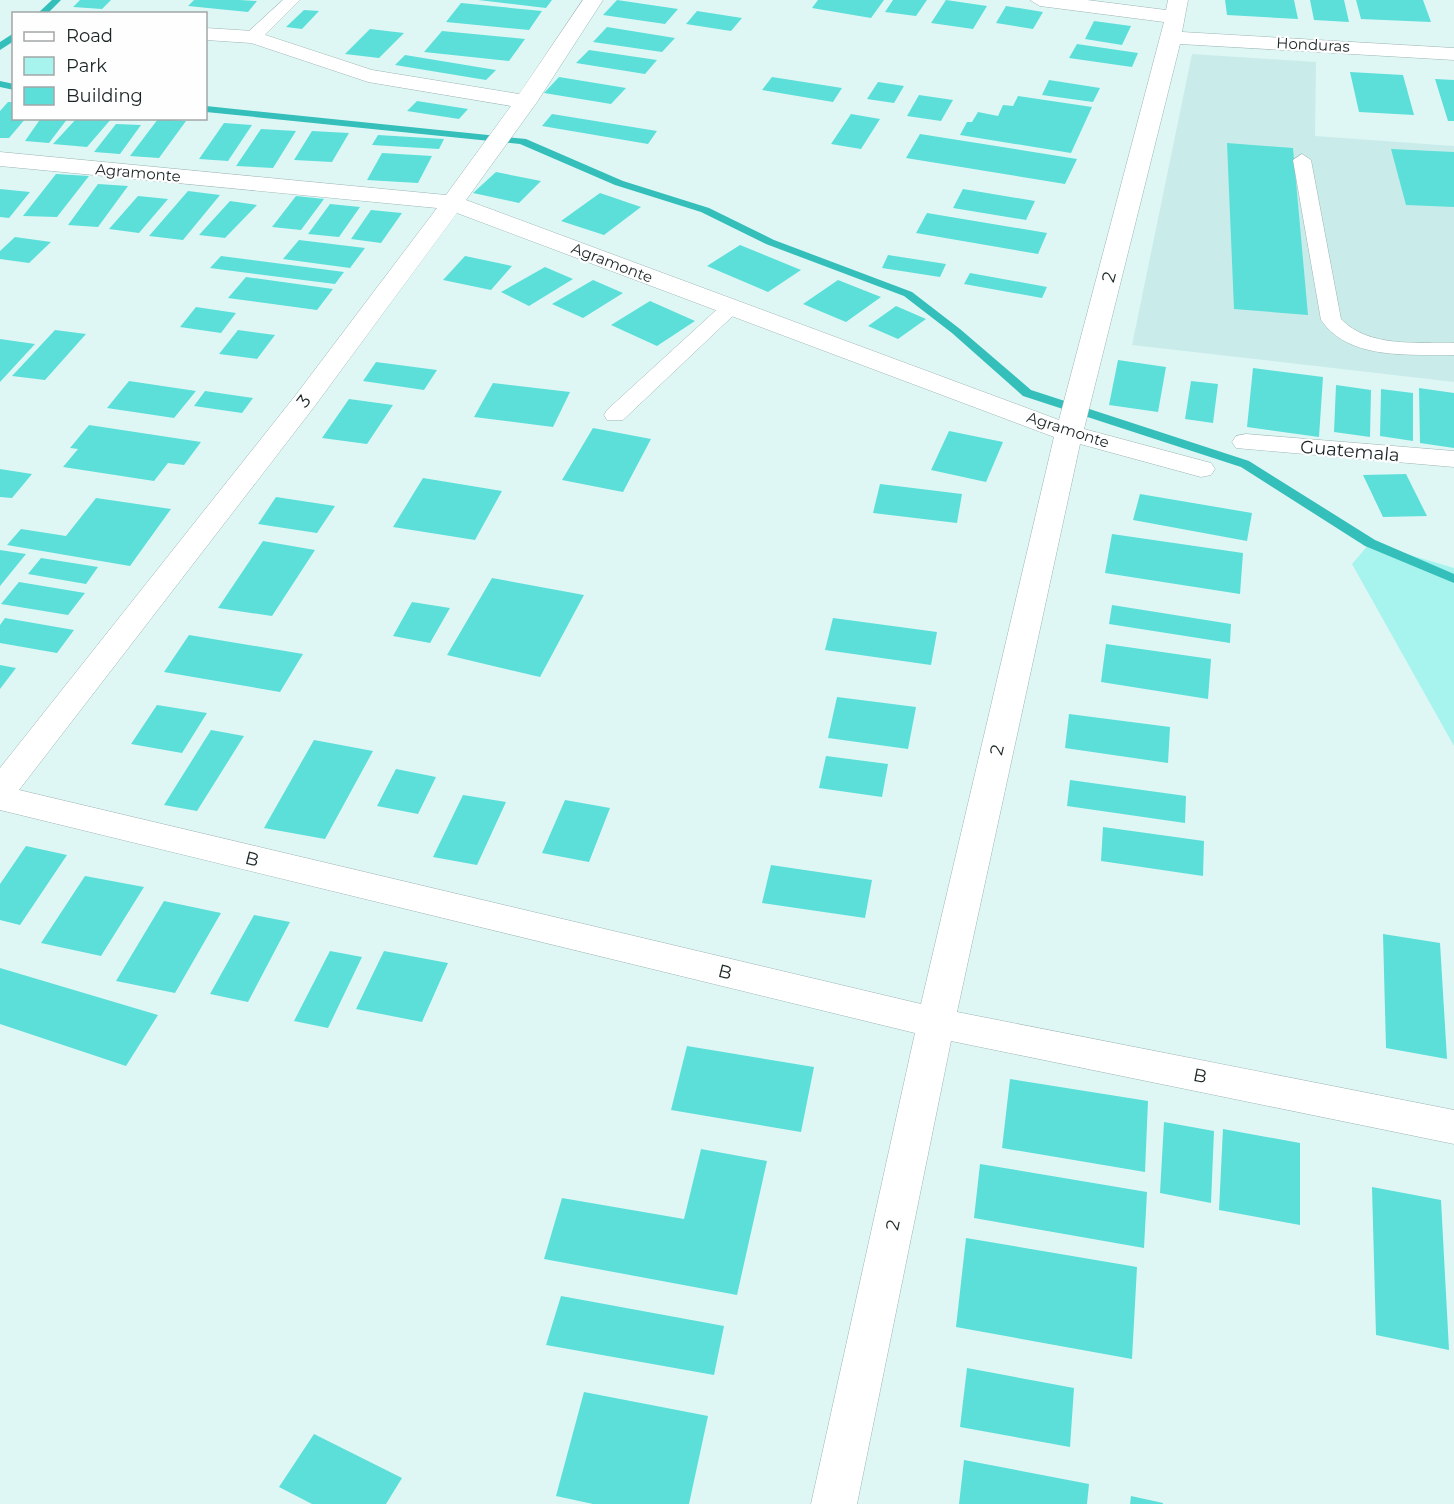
<svg xmlns="http://www.w3.org/2000/svg" width="1454" height="1504" font-family="Montserrat,sans-serif">
<rect width="100%" height="100%" fill="#def7f5"/>
<!-- built -->
<path fill="#c9ecea" d="M1192,54L1316,62L1315,136L1454,146V382L1132,345Z"/>
<!-- green -->
<path fill="#a7f3ee" d="M1370,543L1454,568V746L1352,564Z"/>
<g fill="none" stroke-linecap="round" stroke-linejoin="round">
<!-- stream -->
<path fill="#34bfba" fill-rule="evenodd" d="M52,0H61L47,14H37Z
M14,33V41L0,50V42Z
M0,81L14,84V90L0,87Z
M206,106L526,139L623,181L709,208L774,240L912,292L960,329L1031,390L1249,461L1375,540L1454,574V583L1365,546L1241,467L1023,396L952,333L904,296L766,244L701,212L615,185L520,144L206,112Z"/>
</g>
<!-- building -->
<path fill="#5cdfd9" d="M80,0H111L102,9L73,7Z
M194,0H240L257,1L248,12L188,6Z
M478,0H552L546,8Z
M617,0L678,9L665,24L603,15Z
M818,0H884L871,18L812,8Z
M893,0H927L916,16L885,12Z
M946,0L987,6L973,29L931,23Z
M1225,0H1294L1298,19L1227,15Z
M1310,0H1344L1349,22L1314,20Z
M1356,0H1423L1431,22L1361,19Z
M461,3L542,11L529,30L446,22Z
M1006,6L1043,12L1033,29L996,23Z
M304,10L319,11L302,29L286,27Z
M697,11L742,18L731,31L686,24Z
M1094,21L1131,26L1122,45L1085,39Z
M607,27L675,38L662,52L593,42Z
M370,29L404,33L379,58L345,54Z
M442,31L525,39L509,61L424,52Z
M1077,44L1138,53L1132,67L1069,58Z
M589,50L657,60L645,74L576,63Z
M405,55L496,70L486,80L395,65Z
M1350,72L1403,75L1414,115L1359,112Z
M559,77L626,88L611,104L544,93Z
M772,77L842,88L833,102L762,90Z
M1435,79L1454,80V121H1448Z
M1049,80L1100,88L1093,102L1042,95Z
M878,82L904,86L894,103L867,99Z
M919,95L953,100L941,121L907,116Z
M1018,96L1092,107L1071,153L960,135L967,122H972L978,112L998,116L1003,105L1013,106Z
M417,101L468,109L459,119L407,111Z
M8,102H14V118H26L9,138H0V111Z
M552,114L657,131L648,144L542,126Z
M851,114L880,119L861,149L831,144Z
M41,118H68L49,143L25,141Z
M77,118H112L87,147L53,144Z
M158,119L186,121L159,158L130,156Z
M224,123L252,125L228,161L199,159Z
M116,124L141,125L120,154L94,152Z
M261,129L296,131L273,168L236,166Z
M312,131L349,133L332,162L294,160Z
M920,134L1077,159L1065,184L906,158Z
M378,135L444,139L439,149L372,145Z
M1227,143L1293,148L1308,315L1234,309Z
M1391,149L1454,152V207L1406,205Z
M382,153L432,156L418,183L367,180Z
M496,172L541,181L519,203L473,193Z
M56,174L89,176L57,217L23,216Z
M98,184L128,186L98,227L68,225Z
M0,189L30,192L9,218L0,217Z
M963,189L1035,201L1026,220L953,208Z
M188,191L220,195L183,240L149,236Z
M600,193L641,207L604,235L561,221Z
M138,196L168,199L139,233L109,229Z
M296,196L324,199L301,230L272,227Z
M230,201L257,205L225,238L199,235Z
M330,204L360,207L339,237L308,234Z
M371,210L402,213L381,243L351,239Z
M927,213L1047,233L1038,254L916,233Z
M15,237L51,242L29,263L0,259V251Z
M299,240L365,248L350,268L283,259Z
M740,245L801,270L768,292L707,266Z
M888,255L946,264L940,277L882,268Z
M221,256L344,272L335,284L210,268Z
M465,256L512,266L491,290L443,280Z
M545,267L573,279L529,306L501,292Z
M970,273L1047,287L1042,298L964,284Z
M246,277L333,289L317,310L228,298Z
M593,280L623,293L583,318L552,304Z
M838,280L881,297L846,322L803,304Z
M650,301L695,321L657,346L611,325Z
M896,306L926,319L898,339L868,326Z
M196,307L236,313L221,333L180,327Z
M55,330L86,334L45,380L12,376Z
M238,330L275,335L257,359L219,354Z
M0,339L35,344L0,382Z
M1118,360L1166,367L1158,412L1109,405Z
M376,362L437,370L424,390L363,381Z
M1253,368L1323,377L1319,437L1247,427Z
M129,381L196,391L174,418L107,408Z
M1191,381L1218,384L1213,423L1185,419Z
M493,383L570,392L553,427L474,417Z
M1336,385L1371,390L1370,437L1334,432Z
M1419,388L1454,393V448L1420,443Z
M1381,389L1413,393V441L1380,436Z
M205,391L253,398L242,413L194,406Z
M349,399L393,405L367,444L322,438Z
M89,425L201,442L184,465L168,463L154,481L63,467L78,449L70,448Z
M593,428L651,439L623,492L562,480Z
M949,431L1003,442L986,482L931,470Z
M0,469L32,474L12,498L0,497Z
M1406,474L1427,516L1383,517L1363,475Z
M423,478L502,491L475,540L393,527Z
M880,484L962,494L957,523L873,513Z
M1140,494L1252,513L1247,541L1133,520Z
M276,497L335,506L317,533L258,524Z
M96,498L171,509L130,566L7,545L21,529L66,536Z
M1112,534L1243,553L1240,594L1105,573Z
M263,541L315,550L272,616L218,608Z
M0,550L26,554L0,586Z
M41,558L98,567L86,584L28,574Z
M492,578L584,595L540,677L447,655Z
M19,582L85,593L68,615L1,604Z
M412,602L450,608L430,643L393,636Z
M1112,605L1231,624L1230,643L1109,624Z
M5,618L74,630L57,653L0,643V625Z
M833,618L937,632L931,665L825,650Z
M189,635L303,654L280,692L164,672Z
M1106,644L1211,659L1208,699L1101,682Z
M0,665L16,668L0,689Z
M837,697L916,707L908,749L828,738Z
M157,705L207,713L182,753L131,744Z
M1069,714L1170,727L1168,763L1065,748Z
M211,730L244,736L197,811L164,805Z
M314,740L373,751L325,839L264,828Z
M826,756L888,764L882,797L819,788Z
M396,769L436,777L418,814L377,806Z
M1070,780L1186,796L1185,823L1067,806Z
M463,795L506,802L477,865L433,857Z
M565,800L610,808L589,862L542,853Z
M1103,827L1204,841L1203,876L1101,861Z
M26,846L67,855L20,925L0,920V884Z
M771,865L872,880L865,918L762,903Z
M85,876L144,887L101,956L41,943Z
M164,901L221,913L175,993L116,981Z
M254,915L290,922L248,1002L210,994Z
M1383,934L1440,943L1447,1059L1386,1048Z
M330,951L362,957L328,1028L294,1021Z
M384,951L448,963L422,1022L356,1009Z
M0,968L158,1015L126,1066L0,1024Z
M687,1046L814,1067L801,1132L671,1110Z
M1010,1079L1148,1101L1145,1172L1002,1148Z
M1164,1122L1214,1131L1211,1203L1160,1193Z
M1223,1129L1300,1143V1225L1219,1210Z
M701,1149L767,1161L737,1295L544,1259L562,1198L684,1219Z
M980,1164L1147,1192L1144,1248L974,1218Z
M1372,1187L1441,1200L1449,1350L1376,1335Z
M966,1238L1137,1267L1132,1359L956,1327Z
M561,1296L724,1326L714,1375L546,1345Z
M967,1368L1074,1388L1070,1447L960,1427Z
M584,1392L708,1416L689,1504H593L556,1496Z
M314,1434L402,1478L386,1504H312L279,1487Z
M964,1460L1089,1484L1087,1504H959Z
M1131,1496L1163,1503V1504H1130Z"/>
<g fill="none" stroke-linecap="round" stroke-linejoin="round">
<!-- service casing -->
<g stroke="#9db5b3" stroke-width="1">
<path id="service" d="M283,0H300L259,41H247L245,37L247,33Z
M1302,154L1311,160L1341,319C1369,348 1417,342 1454,343V355C1411,354 1349,361 1321,320L1293,160Z
M731,301L738,303L741,307L738,311L623,420H607L604,415L607,410L724,303Z"/>
</g>
<!-- minor casing -->
<g stroke="#9db5b3" stroke-width="1">
<path id="minor" d="M583,0H603L537,102L466,200L1059,420L1164,22L1040,6L1030,0H1087L1166,10L1168,0H1188L1182,32L1454,48V60L1180,44L1084,429L1211,463L1215,469L1211,475L1201,477L1080,444L957,1012L1454,1110V1144L951,1041L857,1504H811L915,1033L0,810V768L295,396L437,208L0,166V152L446,195L511,106L368,82L251,43L206,40V28L253,31L372,70L519,94ZM457,213L1054,437L921,1004L19,790L314,407Z
M1246,434L1454,451V467L1236,448L1232,442L1236,436Z"/>
</g>
<!-- service -->
<use href="#service" fill="#fff" fill-rule="evenodd"/>
<!-- minor -->
<use href="#minor" fill="#fff" fill-rule="evenodd"/>
</g>
<g text-anchor="middle" stroke-width="4.5" stroke-linejoin="round" paint-order="stroke">
<!-- far-street labels -->
<g font-size="15" fill="#1b2524" stroke="#fefefe">
<text transform="translate(1313 45) rotate(3)" y="5">Honduras</text>
<text transform="translate(138 173) rotate(5)" y="5">Agramonte</text>
<text transform="translate(612 263) rotate(21)" y="5">Agramonte</text>
<text transform="translate(1068 430) rotate(18)" y="5">Agramonte</text>
</g>
<!-- street labels -->
<g font-size="18" fill="#1b2524" stroke="#fefefe">
<text transform="translate(1109 277) rotate(-75)" y="6">2</text>
<text transform="translate(304 401) rotate(-52)" y="6">3</text>
<text transform="translate(1350 451) rotate(5)" y="6">Guatemala</text>
<text transform="translate(997 750) rotate(-77)" y="6">2</text>
<text transform="translate(252 859) rotate(14)" y="6">B</text>
<text transform="translate(725 972) rotate(14)" y="6">B</text>
<text transform="translate(1200 1076) rotate(11)" y="6">B</text>
<text transform="translate(893 1225) rotate(-78)" y="6">2</text>
</g>
</g>
<!-- legend -->
<rect x="12" y="12" width="195" height="108" fill="#fefefe" stroke="#a3a7a7" stroke-width="1.5"/>
<rect x="24" y="32" width="30" height="9" fill="#ffffff" stroke="#a3a7a7" stroke-width="1.5"/>
<text x="66" y="42" font-size="18" fill="#1b2524">Road</text>
<rect x="24" y="57" width="30" height="18" fill="#a7f3ee" stroke="#a3a7a7" stroke-width="1.5"/>
<text x="66" y="72" font-size="18" fill="#1b2524">Park</text>
<rect x="24" y="87" width="30" height="18" fill="#5cdfd9" stroke="#a3a7a7" stroke-width="1.5"/>
<text x="66" y="102" font-size="18" fill="#1b2524">Building</text>
</svg>
